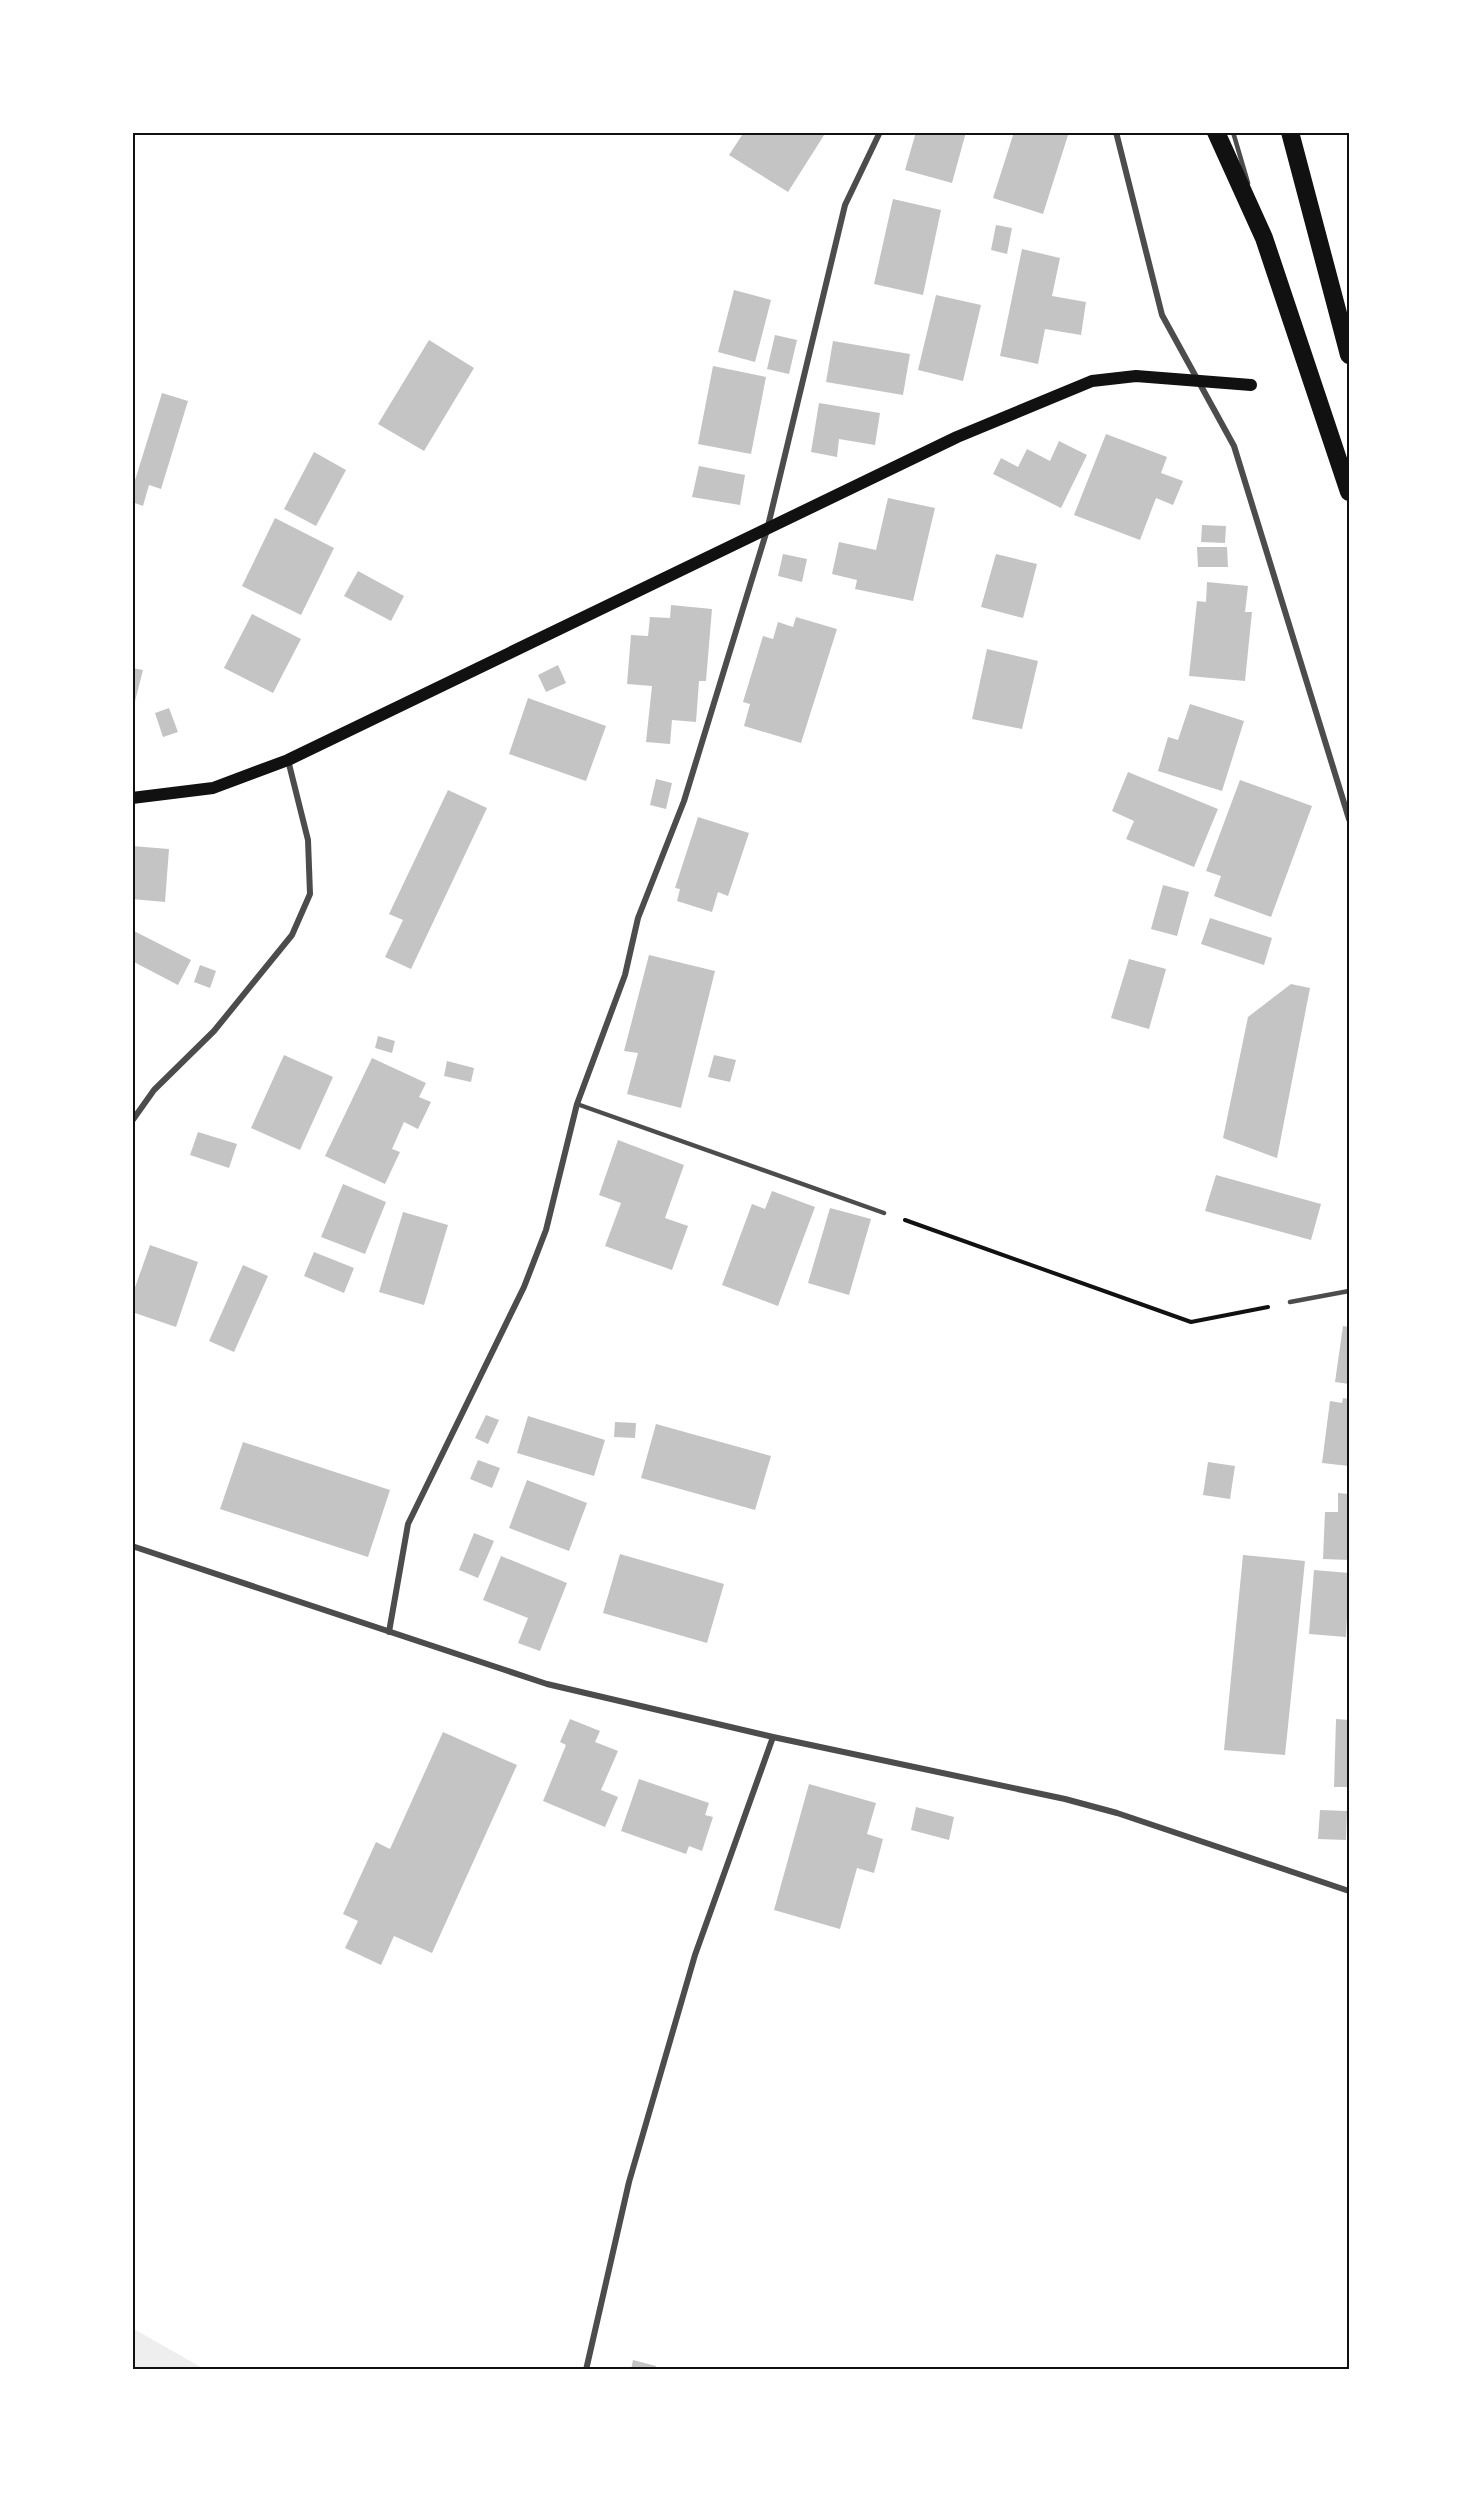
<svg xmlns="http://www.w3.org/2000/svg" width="1481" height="2502" font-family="'Varela Round',sans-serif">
<rect width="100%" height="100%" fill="#fff"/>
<!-- green -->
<path fill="#eee" d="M132,2328L206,2370H132Z"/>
<!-- building -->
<path fill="#c4c4c4" d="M744,132H826L788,192L729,155Z
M916,132H966L952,183L905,170Z
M1014,132H1069L1043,214L993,198Z
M893,199L941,210L923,295L874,284Z
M996,225L1012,228L1007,254L991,250Z
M1022,249L1060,258L1052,296L1086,302L1081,335L1045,329L1038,364L1000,356Z
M734,290L771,300L755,362L718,352Z
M936,295L981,305L963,381L918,370Z
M775,335L797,340L789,374L767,369Z
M429,340L474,368L424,451L378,424Z
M833,341L910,354L903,395L826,382Z
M713,366L766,377L751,454L698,444Z
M162,393L188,401L161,489L149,485L143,506L132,502V490Z
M819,403L880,413L875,445L839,439L837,457L811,452Z
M1106,434L1167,457L1161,473L1183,481L1173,505L1156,498L1140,540L1074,515Z
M1059,441L1087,455L1061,508L993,474L1001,458L1018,467L1027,449L1050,461Z
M314,452L346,470L316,526L284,509Z
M699,466L745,475L740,505L692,497Z
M888,498L935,508L913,601L855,589L857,580L832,574L839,542L876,550Z
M275,518L334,548L301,615L242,586Z
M1202,525L1226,526L1225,543L1201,542Z
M1197,547H1227L1228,567H1198Z
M783,554L807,559L802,582L778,576Z
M996,554L1037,564L1023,618L981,607Z
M358,571L404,596L391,621L344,596Z
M1207,582L1248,586L1245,612H1252L1245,681L1189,676L1197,601L1206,602Z
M671,605L712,609L706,681H699L696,722L672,720L670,744L646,742L652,686L627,684L631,635L648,636L650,617L670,618Z
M252,614L301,639L273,693L224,668Z
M796,617L837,629L801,743L744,726L750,704L743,702L763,636L773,639L778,622L793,627Z
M987,649L1038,661L1022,729L972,719Z
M558,665L566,683L546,692L538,675Z
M132,668L143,670L133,709H132Z
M528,698L606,726L586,781L509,754Z
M1190,704L1244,721L1222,791L1158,771L1168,737L1178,740Z
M169,708L178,732L163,737L155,713Z
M1128,772L1218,809L1194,867L1126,839L1134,821L1112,811Z
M656,779L672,783L666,809L650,805Z
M1240,780L1312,806L1271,917L1214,896L1221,876L1206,871Z
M448,790L487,808L411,969L385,957L403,920L389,914Z
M698,817L749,833L728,896L718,892L712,912L677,901L680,889L675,888Z
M132,846L169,849L165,902L132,899Z
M1163,885L1189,892L1177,936L1151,929Z
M1210,918L1272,938L1264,965L1201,944Z
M132,930L191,960L178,985L132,961Z
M649,955L715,971L681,1108L627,1094L638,1053L624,1051Z
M1129,959L1166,969L1149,1029L1111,1018Z
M200,965L216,971L210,988L194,982Z
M1291,984L1310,988L1277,1158L1223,1138L1248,1017Z
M378,1036L395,1041L392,1053L375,1048Z
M284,1055L333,1077L300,1150L251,1128Z
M714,1055L736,1060L730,1082L708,1077Z
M372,1058L426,1083L419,1097L431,1102L418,1129L404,1122L392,1149L400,1152L385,1184L325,1156Z
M447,1061L474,1068L471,1082L444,1076Z
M198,1132L237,1144L229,1168L190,1155Z
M618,1140L684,1165L665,1218L688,1226L672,1270L605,1246L621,1203L599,1195Z
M1216,1175L1321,1204L1311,1240L1205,1211Z
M343,1184L386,1202L365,1254L321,1237Z
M772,1191L815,1207L778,1306L722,1285L752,1204L765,1209Z
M830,1208L871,1219L849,1295L808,1283Z
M403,1212L448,1225L424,1305L379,1292Z
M150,1245L198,1262L176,1327L132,1312V1296Z
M314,1252L354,1268L344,1293L304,1276Z
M243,1265L268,1276L234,1352L209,1341Z
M1343,1326L1349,1327V1384L1335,1382Z
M1343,1398L1349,1399V1466L1322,1463L1330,1401L1342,1403Z
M486,1415L499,1420L488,1444L475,1438Z
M528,1416L605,1440L594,1476L517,1453Z
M615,1422L636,1423L635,1438L614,1437Z
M656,1424L771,1456L755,1510L641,1478Z
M243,1442L390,1490L368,1557L220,1509Z
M478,1460L500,1468L492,1488L470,1479Z
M1208,1462L1235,1466L1230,1499L1203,1495Z
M527,1480L587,1503L569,1551L509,1528Z
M1338,1493L1349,1494V1560L1323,1559L1325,1512H1338Z
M474,1533L494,1541L478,1578L459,1570Z
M620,1554L724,1584L707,1643L603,1613Z
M1243,1555L1305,1561L1285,1755L1224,1750Z
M501,1556L567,1583L540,1651L518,1643L528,1618L483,1600Z
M1314,1570L1349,1573L1346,1637L1309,1634Z
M570,1719L600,1731L595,1742L618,1751L601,1790L618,1797L605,1827L543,1801L566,1745L560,1742Z
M1336,1719L1349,1720V1787H1334Z
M443,1732L517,1765L432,1953L394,1936L381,1965L345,1948L358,1921L343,1914L376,1842L390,1849Z
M639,1779L709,1803L705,1815L713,1817L702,1851L689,1846L686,1854L621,1831Z
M809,1784L876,1803L867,1834L883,1839L874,1873L857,1868L840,1929L774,1910Z
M916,1807L954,1817L949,1840L911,1830Z
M1320,1810L1347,1811L1346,1840L1318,1839Z
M633,2360L656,2366L655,2370H631Z"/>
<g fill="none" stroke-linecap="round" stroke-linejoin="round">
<!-- path -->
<path stroke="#111" stroke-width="4" d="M905,1220L1191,1322L1268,1307"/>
<!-- service -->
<path stroke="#4c4c4c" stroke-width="4.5" d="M1233,132L1248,183
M577,1104L884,1213
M1290,1302L1349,1291"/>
<!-- minor -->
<path stroke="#4c4c4c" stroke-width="6" d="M1116,132L1162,315L1234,446L1349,819
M132,1121L154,1090L214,1031L292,935L310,894L308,840L288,760
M132,1546L547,1684L773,1737L1065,1799L1117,1813L1349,1891
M389,1632L408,1524L524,1287L546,1230L577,1104L625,975L638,918L684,801L767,530L845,205L880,132
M586,2370L629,2182L695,1955L773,1737"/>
<!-- secondary -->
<path stroke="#111" stroke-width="12" d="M132,798L213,788L288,760L957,437L1092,381L1136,376L1251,385"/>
<!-- motorway -->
<path stroke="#111" stroke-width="18" d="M1216,132L1264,238L1349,492
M1290,132L1349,355"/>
</g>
<!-- border -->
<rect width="1481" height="2502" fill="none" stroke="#ffffff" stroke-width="267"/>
<rect x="134" y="134" width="1214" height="2234" fill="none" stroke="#111" stroke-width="2"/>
</svg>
